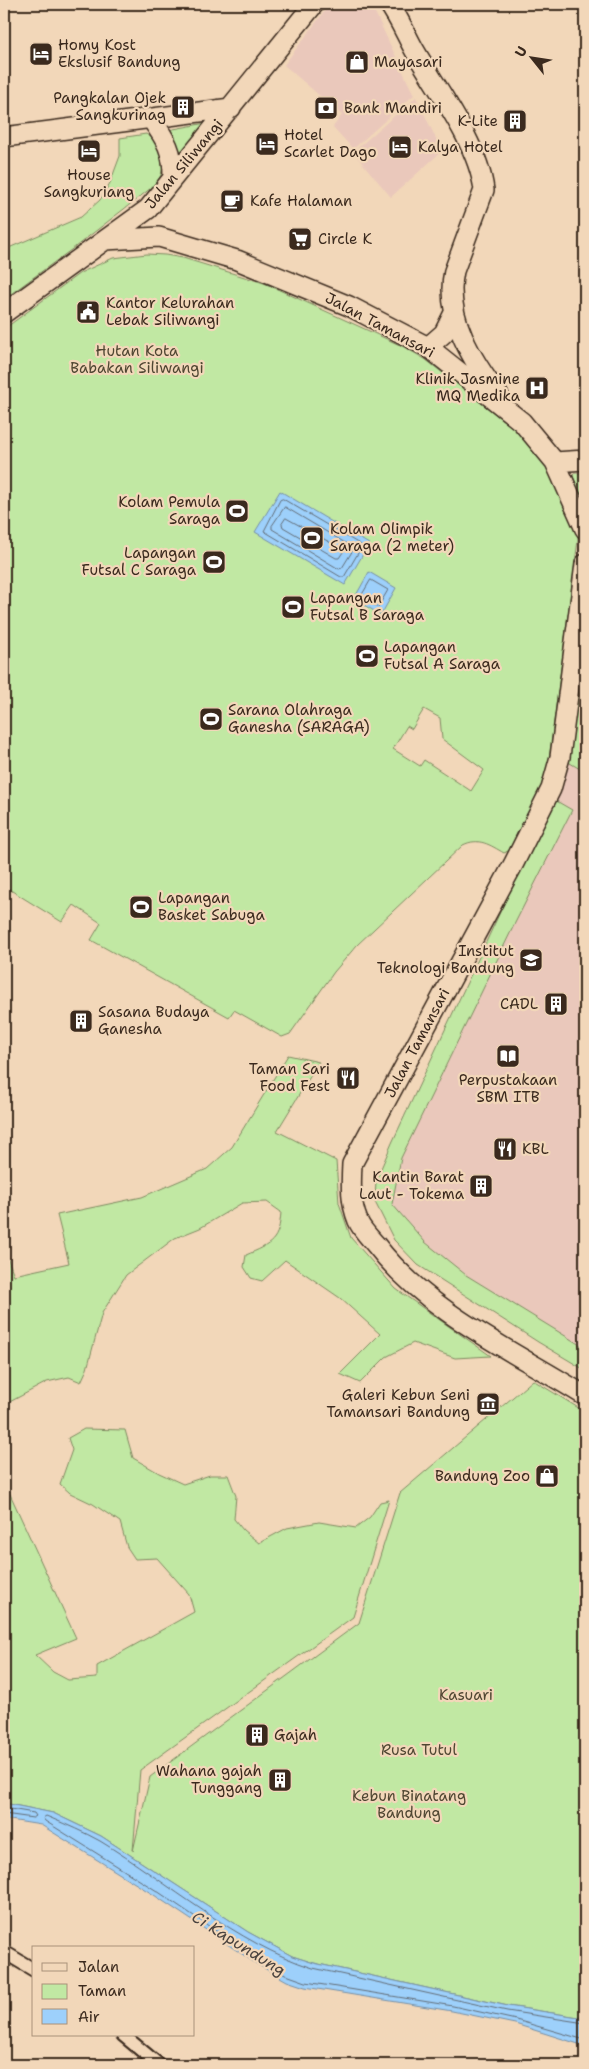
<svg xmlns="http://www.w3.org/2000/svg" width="589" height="2069" font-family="'Shantell Sans',sans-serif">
<rect width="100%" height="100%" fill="#f2d7b9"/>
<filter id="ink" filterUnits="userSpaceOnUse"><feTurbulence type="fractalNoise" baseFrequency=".02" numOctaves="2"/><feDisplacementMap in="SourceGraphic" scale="10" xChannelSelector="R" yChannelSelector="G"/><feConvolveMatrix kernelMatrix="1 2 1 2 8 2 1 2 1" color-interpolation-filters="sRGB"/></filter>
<g filter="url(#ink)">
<!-- built -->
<path fill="#eac8bb" d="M330,4H371L414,95L353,149L333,127L342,115L284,65Z
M416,97L442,151L391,197L353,152Z
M585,640V1370L538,1342L418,1265L394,1240L375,1202L376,1180L392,1143L553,799Z"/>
<!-- green -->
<path fill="#c1e8a3" stroke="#7e8960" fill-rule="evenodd" d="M217,121L183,162L168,130Z
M146,134L155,140L165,159L161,175L155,185L75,247L4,299V250L81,217L100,200L110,183L120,156V138Z
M147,254L165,255L183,258L264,283L402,346L425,359L531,442L550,463L578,531V540L547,774L545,781L510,850L504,853C490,845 479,837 463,845L357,945L334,972L290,1034L282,1037L234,1010L229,1017L91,940L101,923L74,905L62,922L4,886V329L80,273L113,258ZM424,709L440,718L442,739L484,770L471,791L424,760L420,766L393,749L407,726L412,729Z
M574,473H585V506L573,476Z
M585,563V772L560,757Z
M553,799L572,810L515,923L401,1158L392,1204L425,1242L466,1275L585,1348V1370L538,1342L418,1265L394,1240L375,1202L376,1180L392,1143Z
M288,1055L319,1062L277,1131L336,1161L339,1203L351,1238L396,1289L491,1356L455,1358L413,1343L386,1357L360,1383L340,1374L380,1334L340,1298L285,1260L262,1281L251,1278L244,1267L246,1255C272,1244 279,1241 281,1212L267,1202L242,1203L200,1228L175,1238L126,1275L102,1313L87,1369L81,1382L69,1377L47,1382L4,1405V1249L14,1275L69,1263L57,1215L142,1197L207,1169L232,1147Z
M533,1380L585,1412V2018L508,2006L314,1963L292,1956L248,1932L101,1836L53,1813L4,1803V1481L76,1638L35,1655L53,1672L68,1680L97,1678V1666L194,1612L189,1594L157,1558L135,1559L127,1547L120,1522L93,1504L70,1493L60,1484L72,1450L68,1438L84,1429L125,1430L133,1458L159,1473L183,1484L210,1475H228L236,1496L234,1519L243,1530L259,1543L287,1528L319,1522L356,1528L370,1517L380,1502L389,1500L353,1617L140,1770L133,1851L150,1777L359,1623L400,1493Z"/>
<!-- water -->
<path fill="#9dd0fb" stroke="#768ea3" d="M280,491L369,544L345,585L255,532Z
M369,572L396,588L381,615L354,599Z
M4,1803L53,1813L101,1836L248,1932L292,1956L314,1963L508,2006L585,2018V2046L515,2024L452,2011L305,1987L287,1981L257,1964L154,1895L41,1825L4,1819Z"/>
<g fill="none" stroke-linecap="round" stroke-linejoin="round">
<!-- shore -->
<path stroke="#626c76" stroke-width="1" d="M283,499L361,545V548L344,577H341L264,531L280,500Z
M285,507L352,547L353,550L342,568L339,569L272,529V526Z
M286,518L342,549L343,552L339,558H336L283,527L282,524Z
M371,580L388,590L378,607L361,597Z
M4,1808L34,1813L36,1816L33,1818L4,1814
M585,2023L507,2011L313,1968C237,1944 168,1882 100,1841C84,1832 67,1825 51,1818L46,1816L43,1818L45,1821L157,1891L259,1960L289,1976L306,1982L453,2006L516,2020L585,2040"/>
<!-- street casing -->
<g stroke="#3b2a1e" stroke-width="16">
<path id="street" d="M4,1952L34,1970
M123,2035L159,2065"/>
</g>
<!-- secondary casing -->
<g stroke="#3b2a1e" stroke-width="22">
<path id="secondary" d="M389,4C399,18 406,35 415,51C438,91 478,143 484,190L454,271C444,316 473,362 499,396
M152,120C166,140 173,151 173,176
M4,137L231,108
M105,240L159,237L237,260L349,306L428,347L522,422L555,462L585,529
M4,313L148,209L314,4
M428,347L444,333L454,313
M555,462L585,460
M585,564L560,757L551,789L514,863L352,1164C351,1184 350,1202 358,1221C361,1229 370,1238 376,1245C428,1313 514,1351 585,1396"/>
</g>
<!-- street -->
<use href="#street" stroke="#f2d7b9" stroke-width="12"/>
<!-- secondary -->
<use href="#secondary" stroke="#f2d7b9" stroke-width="19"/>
</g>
</g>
<!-- icons -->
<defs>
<g id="hotel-square" transform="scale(1.25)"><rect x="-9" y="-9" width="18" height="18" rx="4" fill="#3b2a1e" stroke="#f2d7b9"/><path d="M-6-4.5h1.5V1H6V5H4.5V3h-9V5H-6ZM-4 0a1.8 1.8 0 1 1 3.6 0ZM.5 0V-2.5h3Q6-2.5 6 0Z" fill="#fff"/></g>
<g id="shop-square" transform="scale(1.25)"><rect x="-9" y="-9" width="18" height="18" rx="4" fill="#3b2a1e" stroke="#f2d7b9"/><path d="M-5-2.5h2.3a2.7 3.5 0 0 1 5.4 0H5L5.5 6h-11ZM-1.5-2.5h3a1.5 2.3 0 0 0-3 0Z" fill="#fff"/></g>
<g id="building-square" transform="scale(1.25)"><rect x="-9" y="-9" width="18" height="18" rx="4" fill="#3b2a1e" stroke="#f2d7b9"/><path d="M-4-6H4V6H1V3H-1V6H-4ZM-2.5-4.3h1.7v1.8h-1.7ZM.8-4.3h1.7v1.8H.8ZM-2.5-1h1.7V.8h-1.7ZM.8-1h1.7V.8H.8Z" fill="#fff"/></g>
<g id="bank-square" transform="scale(1.25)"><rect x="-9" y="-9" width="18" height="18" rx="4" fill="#3b2a1e" stroke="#f2d7b9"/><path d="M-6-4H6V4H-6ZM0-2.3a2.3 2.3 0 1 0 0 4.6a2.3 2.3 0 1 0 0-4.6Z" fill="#fff"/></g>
<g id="cafe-square" transform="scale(1.25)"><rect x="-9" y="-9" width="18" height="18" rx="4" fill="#3b2a1e" stroke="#f2d7b9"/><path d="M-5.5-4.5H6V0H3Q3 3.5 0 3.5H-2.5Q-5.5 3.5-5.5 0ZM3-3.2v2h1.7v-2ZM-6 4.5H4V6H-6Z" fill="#fff"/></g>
<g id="supermarket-square" transform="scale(1.25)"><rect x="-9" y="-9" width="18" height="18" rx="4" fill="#3b2a1e" stroke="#f2d7b9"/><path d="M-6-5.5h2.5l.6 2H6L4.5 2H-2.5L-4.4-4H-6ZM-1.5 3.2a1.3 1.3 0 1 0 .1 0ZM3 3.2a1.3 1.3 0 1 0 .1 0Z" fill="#fff"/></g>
<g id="civic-square" transform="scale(1.25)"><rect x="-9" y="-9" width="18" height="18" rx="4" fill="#3b2a1e" stroke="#f2d7b9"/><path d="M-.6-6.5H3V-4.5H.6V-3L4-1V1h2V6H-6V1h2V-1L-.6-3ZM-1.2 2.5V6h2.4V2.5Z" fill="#fff"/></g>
<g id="hospital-square" transform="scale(1.25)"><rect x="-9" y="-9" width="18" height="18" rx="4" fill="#3b2a1e" stroke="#f2d7b9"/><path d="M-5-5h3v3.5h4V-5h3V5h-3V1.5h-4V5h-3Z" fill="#fff"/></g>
<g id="stadium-square" transform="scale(1.25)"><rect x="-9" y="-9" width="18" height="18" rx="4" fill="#3b2a1e" stroke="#f2d7b9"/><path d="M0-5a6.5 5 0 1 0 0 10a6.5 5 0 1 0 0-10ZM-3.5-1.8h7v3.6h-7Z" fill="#fff"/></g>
<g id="university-square" transform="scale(1.25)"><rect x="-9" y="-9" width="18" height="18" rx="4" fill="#3b2a1e" stroke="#f2d7b9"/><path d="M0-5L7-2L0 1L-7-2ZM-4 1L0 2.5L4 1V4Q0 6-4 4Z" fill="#fff"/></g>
<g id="library-square" transform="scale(1.25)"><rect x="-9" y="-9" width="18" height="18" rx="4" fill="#3b2a1e" stroke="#f2d7b9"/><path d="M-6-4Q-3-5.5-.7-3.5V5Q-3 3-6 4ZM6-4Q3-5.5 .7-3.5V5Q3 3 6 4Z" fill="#fff"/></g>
<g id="restaurant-square" transform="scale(1.25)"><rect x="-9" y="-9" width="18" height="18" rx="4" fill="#3b2a1e" stroke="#f2d7b9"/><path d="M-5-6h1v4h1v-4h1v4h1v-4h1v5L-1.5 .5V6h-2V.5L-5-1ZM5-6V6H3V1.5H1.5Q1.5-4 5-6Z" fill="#fff"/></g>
<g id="museum-square" transform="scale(1.25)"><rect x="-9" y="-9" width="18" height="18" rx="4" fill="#3b2a1e" stroke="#f2d7b9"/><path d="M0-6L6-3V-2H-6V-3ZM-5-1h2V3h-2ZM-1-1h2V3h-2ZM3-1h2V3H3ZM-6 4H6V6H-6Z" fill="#fff"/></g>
</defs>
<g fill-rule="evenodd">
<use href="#hotel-square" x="41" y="54"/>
<use href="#shop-square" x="357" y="62"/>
<use href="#building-square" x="183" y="107"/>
<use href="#bank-square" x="326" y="108"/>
<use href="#building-square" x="515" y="121"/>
<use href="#hotel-square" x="267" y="144"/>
<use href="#hotel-square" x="400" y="147"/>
<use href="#hotel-square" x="89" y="151"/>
<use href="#cafe-square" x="232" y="201"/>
<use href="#supermarket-square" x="300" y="239"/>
<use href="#civic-square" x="88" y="312"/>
<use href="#hospital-square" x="537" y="388"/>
<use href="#stadium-square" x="237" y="511"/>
<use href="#stadium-square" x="312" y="538"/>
<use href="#stadium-square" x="214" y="562"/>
<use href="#stadium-square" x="293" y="607"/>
<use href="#stadium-square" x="367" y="656"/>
<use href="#stadium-square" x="211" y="719"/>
<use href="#stadium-square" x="141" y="907"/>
<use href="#university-square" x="531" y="960"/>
<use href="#building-square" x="556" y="1004"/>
<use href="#building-square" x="81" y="1021"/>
<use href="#library-square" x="508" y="1056"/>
<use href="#restaurant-square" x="348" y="1078"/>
<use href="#restaurant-square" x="505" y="1149"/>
<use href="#building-square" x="481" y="1186"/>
<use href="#museum-square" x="488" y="1404"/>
<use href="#shop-square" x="547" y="1476"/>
<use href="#building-square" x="257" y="1735"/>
<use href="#building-square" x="280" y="1780"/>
</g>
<g text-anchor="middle" stroke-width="4.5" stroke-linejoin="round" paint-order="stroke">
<!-- poi labels -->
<g font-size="15" fill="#3b2a1e" stroke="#f2d7b9" text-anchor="start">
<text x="58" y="50">Homy Kost<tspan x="58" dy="17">Ekslusif Bandung</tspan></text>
<text x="374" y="67">Mayasari</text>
<text x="166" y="103" text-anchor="end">Pangkalan Ojek<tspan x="166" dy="17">Sangkurinag</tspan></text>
<text x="344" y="113">Bank Mandiri</text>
<text x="498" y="126" text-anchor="end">K-Lite</text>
<text x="284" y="140">Hotel<tspan x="284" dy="17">Scarlet Dago</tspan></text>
<text x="418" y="152">Kalya Hotel</text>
<text x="89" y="180" text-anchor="middle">House<tspan x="89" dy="17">Sangkuriang</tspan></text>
<text x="250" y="206">Kafe Halaman</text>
<text x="318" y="244">Circle K</text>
<text x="106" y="308">Kantor Kelurahan<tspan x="106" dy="17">Lebak Siliwangi</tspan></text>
<text x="520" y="384" text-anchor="end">Klinik Jasmine<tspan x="520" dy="17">MQ Medika</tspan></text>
<text x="220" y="507" text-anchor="end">Kolam Pemula<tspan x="220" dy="17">Saraga</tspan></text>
<text x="330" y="534">Kolam Olimpik<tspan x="330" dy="17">Saraga (2 meter)</tspan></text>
<text x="196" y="558" text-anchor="end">Lapangan<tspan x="196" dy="17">Futsal C Saraga</tspan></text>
<text x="310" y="603">Lapangan<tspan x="310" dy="17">Futsal B Saraga</tspan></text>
<text x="384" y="652">Lapangan<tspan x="384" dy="17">Futsal A Saraga</tspan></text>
<text x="228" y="715">Sarana Olahraga<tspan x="228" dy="17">Ganesha (SARAGA)</tspan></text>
<text x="158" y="903">Lapangan<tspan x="158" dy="17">Basket Sabuga</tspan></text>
<text x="514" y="956" text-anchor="end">Institut<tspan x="514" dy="17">Teknologi Bandung</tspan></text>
<text x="538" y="1009" text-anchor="end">CADL</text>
<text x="98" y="1017">Sasana Budaya<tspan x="98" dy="17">Ganesha</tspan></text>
<text x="330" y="1074" text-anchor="end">Taman Sari<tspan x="330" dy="17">Food Fest</tspan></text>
<text x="508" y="1085" text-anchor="middle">Perpustakaan<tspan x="508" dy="17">SBM ITB</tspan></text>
<text x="522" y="1154">KBL</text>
<text x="464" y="1182" text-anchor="end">Kantin Barat<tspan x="464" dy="17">Laut - Tokema</tspan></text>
<text x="470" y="1400" text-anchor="end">Galeri Kebun Seni<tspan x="470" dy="17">Tamansari Bandung</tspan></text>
<text x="530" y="1481" text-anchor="end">Bandung Zoo</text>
<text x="274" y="1740">Gajah</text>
<text x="262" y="1776" text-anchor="end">Wahana gajah<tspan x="262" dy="17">Tunggang</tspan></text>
</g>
<!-- street labels -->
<g font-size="15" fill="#3b2a1e" stroke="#f2d7b9">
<text transform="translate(184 164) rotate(-50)" y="5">Jalan Siliwangi</text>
<text transform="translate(380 325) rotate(28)" y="5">Jalan Tamansari</text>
<text transform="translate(417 1043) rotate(-62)" y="5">Jalan Tamansari</text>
</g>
<!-- park labels -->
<g font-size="15" fill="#4f4632" stroke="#f2d7b9">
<text x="137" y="356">Hutan Kota<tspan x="137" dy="17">Babakan Siliwangi</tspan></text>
<text x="466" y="1700">Kasuari</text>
<text x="419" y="1755">Rusa Tutul</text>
<text x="409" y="1801">Kebun Binatang<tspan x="409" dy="17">Bandung</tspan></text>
</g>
<!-- water labels -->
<g font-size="16" font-style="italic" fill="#4a433f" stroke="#f2d7b9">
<text transform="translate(239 1943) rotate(32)" y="6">Ci Kapundung</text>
</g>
</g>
<!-- margin -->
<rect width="589" height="2069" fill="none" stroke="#f2d7b9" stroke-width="20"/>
<rect x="10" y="10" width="569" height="2049" fill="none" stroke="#3b2a1e" stroke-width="2" filter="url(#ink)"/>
<!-- legend -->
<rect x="32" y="1946" width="162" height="90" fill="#f2d7b9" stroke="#a9927b"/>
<rect x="42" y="1963" width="25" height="8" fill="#f2d7b9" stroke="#a9927b"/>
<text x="78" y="1972" font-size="15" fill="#3b2a1e">Jalan</text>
<rect x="42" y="1984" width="25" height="15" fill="#c1e8a3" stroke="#a9927b"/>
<text x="78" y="1996" font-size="15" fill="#3b2a1e">Taman</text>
<rect x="42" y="2009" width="25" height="15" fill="#9dd0fb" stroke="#a9927b"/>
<text x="78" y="2022" font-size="15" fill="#3b2a1e">Air</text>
<!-- north arrow -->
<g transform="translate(532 58) rotate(300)" stroke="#f2d7b9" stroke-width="4" paint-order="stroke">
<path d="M0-4L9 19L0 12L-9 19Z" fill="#3b2a1e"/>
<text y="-8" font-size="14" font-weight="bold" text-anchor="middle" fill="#3b2a1e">U</text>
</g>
</svg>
